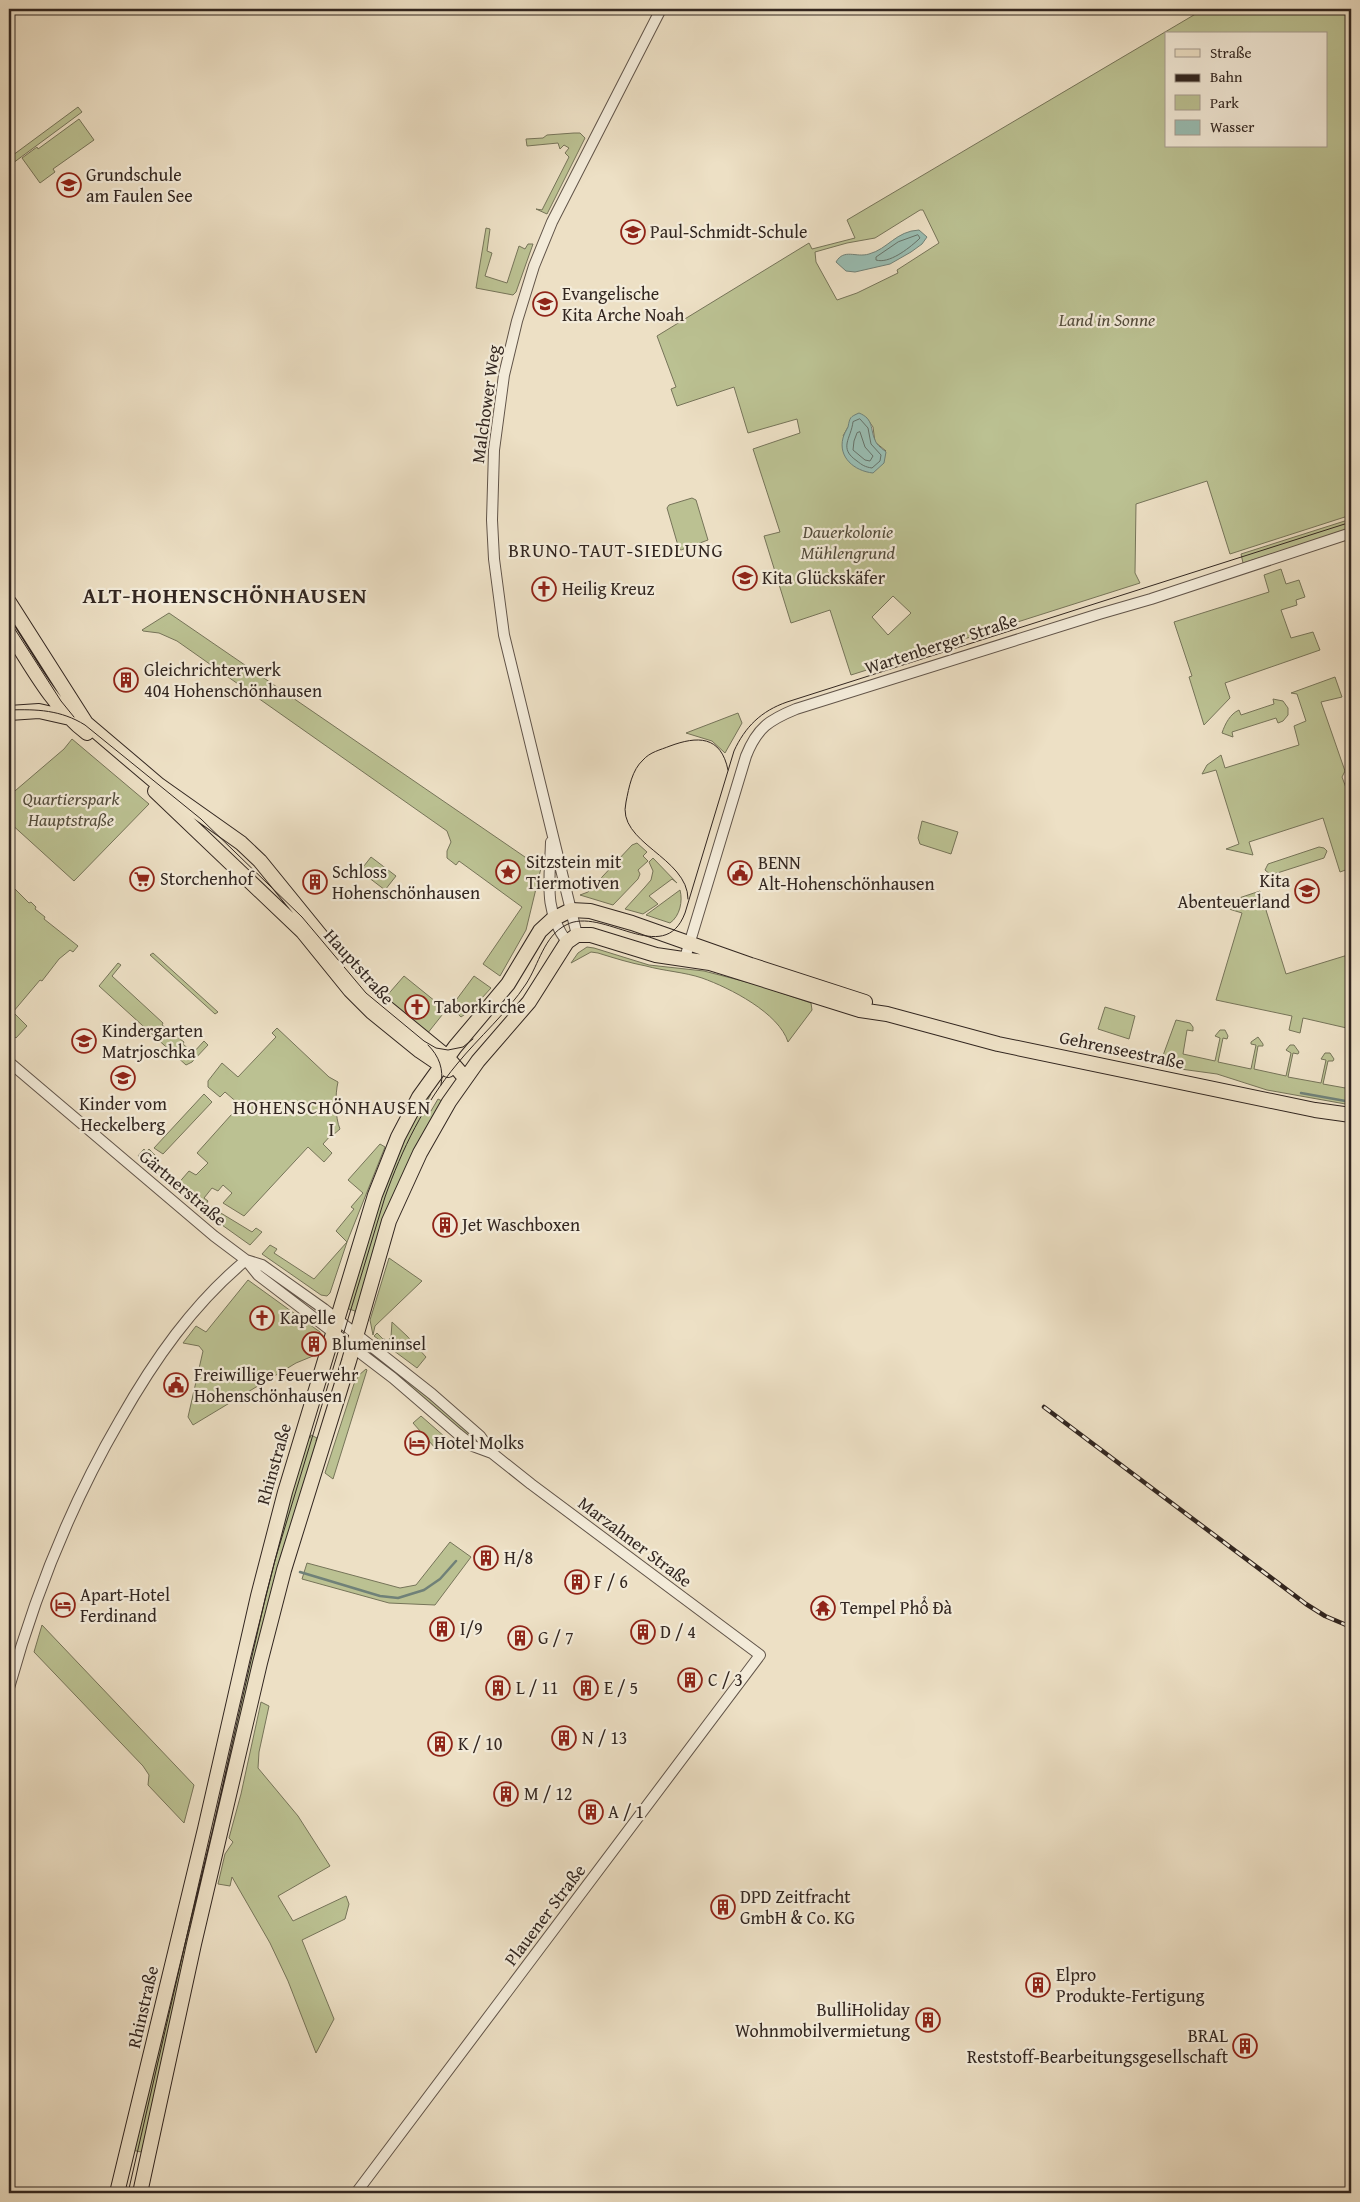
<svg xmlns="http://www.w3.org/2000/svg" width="1360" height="2202" font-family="'Gentium Book Plus',serif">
<rect width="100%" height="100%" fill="#ede0c5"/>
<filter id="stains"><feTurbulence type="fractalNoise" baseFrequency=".004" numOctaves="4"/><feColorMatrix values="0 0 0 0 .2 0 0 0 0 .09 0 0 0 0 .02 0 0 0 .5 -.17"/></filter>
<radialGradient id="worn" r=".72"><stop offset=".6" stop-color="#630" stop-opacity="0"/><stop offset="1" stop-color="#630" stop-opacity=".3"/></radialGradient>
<!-- green -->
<path fill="#bbc192" stroke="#767459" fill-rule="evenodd" d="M1204,9H1351V515L1230,554L1207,481L1136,504L1135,573L1140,583L851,675L830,610L791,623L764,536L780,532L753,449L800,433L797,419L748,433L734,387L677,406L671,389L676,387L657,336L809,243L812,249L855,238L847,220ZM1166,34H1326V146H1166ZM920,210H923L939,243L897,270L898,273L857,293L837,300L816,262L815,252L847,243L875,238ZM866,417L873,427L875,442L886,451L843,436L848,427ZM893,596L911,613L888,635L872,617Z
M78,107L82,112L9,166V158Z
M79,119L94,140L53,169L55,172L40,183L22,158L37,147L38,149Z
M574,133H580L585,138L547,214L536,209L542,210L569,157L565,153L569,148L564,145L560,149L558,143L527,146L526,139L543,138L547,135Z
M486,228L490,229L487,251L492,253L485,276L507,283L519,246L525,249L528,244H533L516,292L513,295L476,288Z
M692,498L696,500L708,540L681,550L679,549L667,508L669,505Z
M1351,519V529L1243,563L1241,554Z
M1281,569L1286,584L1299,580L1305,597L1296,600L1297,605L1281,610L1291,638L1313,632L1320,650L1225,683L1230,698L1204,725L1189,677L1192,676L1174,622L1269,592L1264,575Z
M169,613L541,868L526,930L500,976L483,964L522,907L459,861L456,865L447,858V851L451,842L447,831L177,641L159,633L143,631L142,630Z
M1335,677L1342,697L1321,702L1345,771L1342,777L1351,801V868L1340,872L1323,818L1249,842L1253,855L1226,849L1239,844L1216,770L1202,774L1207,765L1221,755L1225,768L1299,745L1294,726L1306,721L1297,694L1291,693Z
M1273,699L1283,701L1288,708V715L1283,721L1278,723L1276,718L1232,732L1233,737L1222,733C1225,724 1230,714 1239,710L1241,715L1274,704Z
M738,713L742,723L725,753L712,741L686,733Z
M72,739L149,804L74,881L9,822V796L64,749Z
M922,821L958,832L951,854L920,844L918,838Z
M637,843L647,852L643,856L648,861L638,870L640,874L638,879L613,905L580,895L588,892L632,845Z
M1319,847L1324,848L1327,851L1324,858L1271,875L1265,870L1268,864Z
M371,857L396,876L385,890L360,871Z
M653,858L677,883L672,879L649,896L658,904L643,914L625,909L645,887L651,880L653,871L649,862Z
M10,884L29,903L31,902L36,907L35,909L45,917L44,919L78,946L73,952L70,950L59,959L42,981L40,980L13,1012L27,1026L16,1038L9,1032Z
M680,890C683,901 680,916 670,923L646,915Z
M1260,891L1286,974L1351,954V1029L1303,1018L1300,1033L1289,1030L1292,1016L1216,1000L1242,913L1216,905L1218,901L1236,899Z
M587,947L594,948L649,965L704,971L758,985L811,1003L812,1010L788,1042C779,1013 730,988 702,978C684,972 664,971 646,966C630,963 614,958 598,953L591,952L571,963L578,953Z
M153,953L218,1012L215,1014L150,955Z
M118,963L121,965L112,976L163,1023L162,1025L184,1042L183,1044L193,1053L204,1041L208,1045L192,1062L186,1065L99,986Z
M404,976L446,1010L427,1034L384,999Z
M474,976L491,988L471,1010L461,1017L451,1007Z
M1105,1007L1135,1016L1129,1039L1098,1029Z
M1176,1020L1190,1023L1193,1027V1031L1187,1030L1183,1054L1215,1061L1220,1038L1215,1036L1220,1030H1225L1228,1036L1227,1039L1223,1038L1218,1062L1251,1069L1256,1045L1251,1044V1042L1258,1037L1263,1044V1046H1258L1254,1069L1286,1076L1291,1053L1286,1050L1290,1045H1294L1299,1052L1298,1054L1293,1053L1288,1077L1321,1083L1326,1060L1321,1059L1325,1053H1330L1334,1059L1333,1061H1328L1323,1084L1351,1089V1105L1267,1090L1217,1074L1166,1067L1161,1061Z
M277,1028L329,1077L338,1082C335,1094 335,1118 340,1129L333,1135L332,1134L323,1144L332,1153L324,1162L308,1147L244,1216L223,1203L232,1193L223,1185L218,1191L212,1188L204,1198L208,1201L206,1204L252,1232L256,1228L262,1232L250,1245L215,1220L138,1156L144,1149L146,1152L149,1149C156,1156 160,1159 158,1170L176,1186L189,1171L196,1175L208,1163L197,1153L240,1105L225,1092L220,1097L208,1087V1081L222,1063L238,1077L276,1037L272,1033Z
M427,1092L431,1094L424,1107L431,1111L438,1099L442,1101C399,1169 380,1239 358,1316L355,1314V1311L346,1308L387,1174Z
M204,1094L212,1102L163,1154L154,1148Z
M380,1144L385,1147L347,1242L330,1293L327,1296L321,1295L262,1254L270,1245L277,1249L274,1253L314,1279L347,1242L336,1231L354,1209L351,1207L363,1193L348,1180Z
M389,1258L422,1281L375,1326L373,1335L370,1320Z
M248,1280L320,1332L321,1344L312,1338L307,1344L315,1350L313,1356L296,1363L193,1425L188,1417L203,1351L199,1346L183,1343L196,1326L206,1332Z
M392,1322L407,1336L426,1357L417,1368L374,1336L377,1333L383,1339L388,1340L391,1337Z
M366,1369L367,1370L333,1479L325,1473L354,1384L359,1375Z
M406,1378L480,1439L477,1443L455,1426L408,1384L405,1381Z
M421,1416L445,1437V1440L436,1449L413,1423Z
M311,1435L317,1438L316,1441L319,1442L220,1812L213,1811L267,1580L306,1437L310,1438Z
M450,1542L471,1557L435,1605L389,1603L302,1579L307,1563L400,1588L416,1585Z
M42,1625L194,1785L184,1823L148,1785L149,1775L143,1766L34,1652Z
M261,1702L269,1706L259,1752L258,1768L298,1816L330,1866L278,1896L293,1921L346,1896L349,1904L345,1919L302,1940L334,2019L316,2053L288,1981L270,1943L232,1877L230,1886L218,1884L225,1854L233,1842L229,1838L241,1794Z
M206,1842L213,1844L146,2150H142L141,2152L132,2150Z"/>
<!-- water -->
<path fill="#99bdb2" stroke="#708178" d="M919,230L927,237L922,244L911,252L890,264L855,272L846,271L836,262C844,248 856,258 869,254C888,249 896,231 919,230Z
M859,413C874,419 870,429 875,440C877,446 883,449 886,452L884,463L873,473C854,471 838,457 843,438C844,434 846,431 848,427C850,417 850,417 859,413Z"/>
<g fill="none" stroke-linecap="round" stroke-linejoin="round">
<!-- shore -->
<path stroke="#667269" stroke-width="1" d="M918,235L920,238L918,240C908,249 889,264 876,260V257L898,242Z
M860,419L868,428L871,444L881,455L880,461L872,468C865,467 862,465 857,461C838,448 851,439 853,422Z
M860,432L865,447L873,456L870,461L865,460L853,450L854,441L857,433Z"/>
<!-- stream -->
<path stroke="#708178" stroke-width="2.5" d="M1301,1093L1351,1102
M300,1572L380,1596L398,1598L424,1590L440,1579L456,1561"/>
<!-- minor casing -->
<g stroke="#615449" stroke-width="12">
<path id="minor" d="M551,842C550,880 543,910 567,942
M577,935L504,635L494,559L492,520L494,450L504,375L517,321L534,266L552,222L661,9
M685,958L746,756C757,728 769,720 796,709L1099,614L1151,599L1351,533
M9,1062L214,1236L246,1260L258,1275L393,1378L458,1434L473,1446L492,1453L531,1484L760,1655L356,2193
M246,1260L262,1265L324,1309L432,1394L480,1436L492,1453
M9,1688C35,1594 71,1504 120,1420C154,1360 193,1304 246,1260"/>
</g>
<!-- major casing -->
<g stroke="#322620" stroke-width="16">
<path id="major" d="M9,602L86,723L159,785L241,843L260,861L364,989L447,1057L465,1078
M9,631C32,667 53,707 87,733
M9,713L39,711L70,718
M155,791L303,932L350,990L372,1012L420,1051L448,1070
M117,2193L205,1829L258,1596L285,1492L375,1195L398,1137L419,1097L455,1047L508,984L540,931L553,919L571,910L590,911L632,923L751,965L865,1002
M140,2193L194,1944L260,1663L284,1570L349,1361L389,1221L420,1153L449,1102L478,1061L529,1002L567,942L577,935H591L656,955L710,963L860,1010L887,1014L998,1044L1315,1110L1351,1115"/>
</g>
<!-- minor -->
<use href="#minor" stroke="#f3ebd9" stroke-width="10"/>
<!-- major -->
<use href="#major" stroke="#ede0c5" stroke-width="14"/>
<!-- tram -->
<path stroke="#322620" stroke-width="1" d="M9,620L61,701L74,717
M9,710C37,709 61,710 85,725L201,819L302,917L366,993L424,1041L436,1048L448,1050L463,1047L473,1039
M688,899C688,857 616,843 626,802C629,787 632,770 643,760C650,752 660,750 670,746C697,736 721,735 728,770
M428,1045C439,1056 444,1069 441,1085
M128,2193L250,1660L275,1560L385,1197C402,1149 424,1104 457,1064C479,1037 507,1013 526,984C539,964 544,936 566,925C602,905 664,969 685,913L734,751C745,727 761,711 787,702L1351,522"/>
<!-- rail casing -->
<g stroke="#322620" stroke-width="4.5">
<path id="rail" d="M1044,1407L1306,1604L1325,1616L1351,1627"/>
</g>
<!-- rail -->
<use href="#rail" stroke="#f3ebd9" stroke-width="2.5" stroke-dasharray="8" stroke-linecap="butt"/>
</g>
<!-- icons -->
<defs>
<g id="school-ring" transform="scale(1.25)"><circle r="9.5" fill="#f3ebd9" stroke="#8f2418" stroke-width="1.5"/><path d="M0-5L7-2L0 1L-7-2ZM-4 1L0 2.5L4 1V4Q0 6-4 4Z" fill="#8f2418"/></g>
<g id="church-ring" transform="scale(1.25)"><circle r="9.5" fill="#f3ebd9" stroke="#8f2418" stroke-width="1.5"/><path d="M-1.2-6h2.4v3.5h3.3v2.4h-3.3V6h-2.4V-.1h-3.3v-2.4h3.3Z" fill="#8f2418"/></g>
<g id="building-ring" transform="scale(1.25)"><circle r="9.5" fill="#f3ebd9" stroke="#8f2418" stroke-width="1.5"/><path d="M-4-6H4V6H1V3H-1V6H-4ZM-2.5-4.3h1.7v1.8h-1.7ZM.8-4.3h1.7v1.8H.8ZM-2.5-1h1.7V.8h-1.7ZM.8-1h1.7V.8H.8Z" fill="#8f2418"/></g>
<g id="sight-ring" transform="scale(1.25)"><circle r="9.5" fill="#f3ebd9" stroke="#8f2418" stroke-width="1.5"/><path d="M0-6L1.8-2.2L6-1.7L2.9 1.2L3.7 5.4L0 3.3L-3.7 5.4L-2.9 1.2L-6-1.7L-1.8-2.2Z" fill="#8f2418"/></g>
<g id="civic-ring" transform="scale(1.25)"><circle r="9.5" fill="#f3ebd9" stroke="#8f2418" stroke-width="1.5"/><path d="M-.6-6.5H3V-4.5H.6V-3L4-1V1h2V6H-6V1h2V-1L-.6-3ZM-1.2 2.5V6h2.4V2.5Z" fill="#8f2418"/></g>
<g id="supermarket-ring" transform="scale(1.25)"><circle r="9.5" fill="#f3ebd9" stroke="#8f2418" stroke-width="1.5"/><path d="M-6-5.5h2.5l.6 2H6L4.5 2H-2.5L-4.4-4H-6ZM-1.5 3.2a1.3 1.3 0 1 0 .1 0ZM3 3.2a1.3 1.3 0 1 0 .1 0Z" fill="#8f2418"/></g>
<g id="hotel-ring" transform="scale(1.25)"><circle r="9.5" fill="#f3ebd9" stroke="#8f2418" stroke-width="1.5"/><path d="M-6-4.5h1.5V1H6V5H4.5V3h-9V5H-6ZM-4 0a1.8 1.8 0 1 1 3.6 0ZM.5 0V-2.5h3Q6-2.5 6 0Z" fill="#8f2418"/></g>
<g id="temple-ring" transform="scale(1.25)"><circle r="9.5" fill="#f3ebd9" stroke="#8f2418" stroke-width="1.5"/><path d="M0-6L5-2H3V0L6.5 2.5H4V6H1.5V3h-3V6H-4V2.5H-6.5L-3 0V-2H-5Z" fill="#8f2418"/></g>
</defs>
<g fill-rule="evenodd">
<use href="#school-ring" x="69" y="185"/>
<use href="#school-ring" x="633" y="232"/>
<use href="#school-ring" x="545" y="304"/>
<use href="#school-ring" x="745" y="578"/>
<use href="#church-ring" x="544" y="589"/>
<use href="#building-ring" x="126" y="680"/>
<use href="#sight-ring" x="508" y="872"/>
<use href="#civic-ring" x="740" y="873"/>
<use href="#supermarket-ring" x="142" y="879"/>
<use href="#building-ring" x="315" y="882"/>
<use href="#school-ring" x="1307" y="891"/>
<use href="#church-ring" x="417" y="1007"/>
<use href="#school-ring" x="84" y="1041"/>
<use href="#school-ring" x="123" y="1078"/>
<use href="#building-ring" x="445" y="1225"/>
<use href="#church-ring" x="262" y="1318"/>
<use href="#building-ring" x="314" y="1344"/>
<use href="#civic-ring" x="176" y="1385"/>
<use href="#hotel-ring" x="417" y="1443"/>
<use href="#building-ring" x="486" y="1558"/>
<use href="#building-ring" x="577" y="1582"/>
<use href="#hotel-ring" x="63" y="1605"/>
<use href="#temple-ring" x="823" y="1608"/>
<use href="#building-ring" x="442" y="1629"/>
<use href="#building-ring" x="643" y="1632"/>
<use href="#building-ring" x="520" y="1638"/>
<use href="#building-ring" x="690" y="1680"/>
<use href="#building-ring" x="498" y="1688"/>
<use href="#building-ring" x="586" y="1688"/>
<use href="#building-ring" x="564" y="1738"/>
<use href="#building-ring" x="440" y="1744"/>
<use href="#building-ring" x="506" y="1794"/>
<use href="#building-ring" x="591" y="1812"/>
<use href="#building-ring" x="723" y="1907"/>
<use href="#building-ring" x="1038" y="1985"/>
<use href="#building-ring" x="928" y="2020"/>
<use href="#building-ring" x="1245" y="2046"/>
</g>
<g text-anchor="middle" stroke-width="4.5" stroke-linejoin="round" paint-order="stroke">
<!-- poi labels -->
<g font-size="18" fill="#322620" stroke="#f3ebd9" text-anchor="start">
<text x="86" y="181">Grundschule<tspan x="86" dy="21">am Faulen See</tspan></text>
<text x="650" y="238">Paul-Schmidt-Schule</text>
<text x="562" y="300">Evangelische<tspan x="562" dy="21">Kita Arche Noah</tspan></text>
<text x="762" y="584">Kita Glückskäfer</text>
<text x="562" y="595">Heilig Kreuz</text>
<text x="144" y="676">Gleichrichterwerk<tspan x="144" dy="21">404 Hohenschönhausen</tspan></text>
<text x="526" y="868">Sitzstein mit<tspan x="526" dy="21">Tiermotiven</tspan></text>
<text x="758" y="869">BENN<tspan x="758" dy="21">Alt-Hohenschönhausen</tspan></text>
<text x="332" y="878">Schloss<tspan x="332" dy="21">Hohenschönhausen</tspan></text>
<text x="160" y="885">Storchenhof</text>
<text x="1290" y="887" text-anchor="end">Kita<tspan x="1290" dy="21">Abenteuerland</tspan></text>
<text x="434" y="1013">Taborkirche</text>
<text x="102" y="1037">Kindergarten<tspan x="102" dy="21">Matrjoschka</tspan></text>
<text x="123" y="1110" text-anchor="middle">Kinder vom<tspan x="123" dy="21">Heckelberg</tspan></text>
<text x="462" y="1231">Jet Waschboxen</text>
<text x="280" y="1324">Kapelle</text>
<text x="332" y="1350">Blumeninsel</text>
<text x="194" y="1381">Freiwillige Feuerwehr<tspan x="194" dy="21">Hohenschönhausen</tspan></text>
<text x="434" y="1449">Hotel Molks</text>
<text x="504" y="1564">H/8</text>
<text x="594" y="1588">F / 6</text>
<text x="80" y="1601">Apart-Hotel<tspan x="80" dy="21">Ferdinand</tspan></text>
<text x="840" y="1614">Tempel Phổ Đà</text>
<text x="460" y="1635">I/9</text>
<text x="660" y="1638">D / 4</text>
<text x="538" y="1644">G / 7</text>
<text x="708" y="1686">C / 3</text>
<text x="516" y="1694">L / 11</text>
<text x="604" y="1694">E / 5</text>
<text x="582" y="1744">N / 13</text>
<text x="458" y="1750">K / 10</text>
<text x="524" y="1800">M / 12</text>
<text x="608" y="1818">A / 1</text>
<text x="740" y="1903">DPD Zeitfracht<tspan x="740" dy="21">GmbH &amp; Co. KG</tspan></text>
<text x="1056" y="1981">Elpro<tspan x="1056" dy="21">Produkte-Fertigung</tspan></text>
<text x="910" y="2016" text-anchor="end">BulliHoliday<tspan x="910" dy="21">Wohnmobilvermietung</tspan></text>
<text x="1228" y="2042" text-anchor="end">BRAL<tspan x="1228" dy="21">Reststoff-Bearbeitungsgesellschaft</tspan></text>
</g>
<!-- park labels -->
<g font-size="18" font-style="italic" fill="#544d3c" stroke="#f3ebd9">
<text x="1107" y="326">Land in Sonne</text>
<text x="848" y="538">Dauerkolonie<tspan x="848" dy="21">Mühlengrund</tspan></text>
<text x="71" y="805">Quartierspark<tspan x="71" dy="21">Hauptstraße</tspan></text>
</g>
<!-- street labels -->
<g font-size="18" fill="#322620" stroke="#f3ebd9">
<text transform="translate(486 404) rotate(-82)" y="6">Malchower Weg</text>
<text transform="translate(941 644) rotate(-18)" y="6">Wartenberger Straße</text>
<text transform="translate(359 967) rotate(48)" y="6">Hauptstraße</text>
<text transform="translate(1122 1050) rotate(12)" y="6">Gehrenseestraße</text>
<text transform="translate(183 1188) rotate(40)" y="6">Gärtnerstraße</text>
<text transform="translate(274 1464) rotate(-74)" y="6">Rhinstraße</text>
<text transform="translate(635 1542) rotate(37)" y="6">Marzahner Straße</text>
<text transform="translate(545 1915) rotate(-53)" y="6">Plauener Straße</text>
<text transform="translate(143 2007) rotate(-77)" y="6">Rhinstraße</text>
</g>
<!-- neighbourhood labels -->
<g font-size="19" letter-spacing="1" fill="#322620" stroke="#f3ebd9">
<text x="616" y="557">BRUNO-TAUT-SIEDLUNG</text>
<text x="332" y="1114">HOHENSCHÖNHAUSEN<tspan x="332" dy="22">I</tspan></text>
</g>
<!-- district labels -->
<g font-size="22" font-weight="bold" letter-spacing="1" fill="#322620" stroke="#f3ebd9">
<text x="225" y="603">ALT-HOHENSCHÖNHAUSEN</text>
</g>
</g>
<!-- margin -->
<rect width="1360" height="2202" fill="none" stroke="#ede0c5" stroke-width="30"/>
<rect x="10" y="10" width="1340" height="2182" fill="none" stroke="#322620" stroke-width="2.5"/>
<rect x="15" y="15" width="1330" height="2172" fill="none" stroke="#322620"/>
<!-- legend -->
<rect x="1165" y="32" width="162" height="115" fill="#f3ebd9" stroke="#a69c8f"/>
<rect x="1175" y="49" width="25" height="8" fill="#ede0c5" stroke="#a69c8f"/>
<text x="1210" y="58" font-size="15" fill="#322620">Straße</text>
<rect x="1175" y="74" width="25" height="8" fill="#322620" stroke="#a69c8f"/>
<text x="1210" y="82" font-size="15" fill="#322620">Bahn</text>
<rect x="1175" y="95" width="25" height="15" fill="#bbc192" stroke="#a69c8f"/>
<text x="1210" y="108" font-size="15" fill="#322620">Park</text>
<rect x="1175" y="120" width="25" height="15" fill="#99bdb2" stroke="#a69c8f"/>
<text x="1210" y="132" font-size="15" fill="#322620">Wasser</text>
<rect width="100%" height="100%" filter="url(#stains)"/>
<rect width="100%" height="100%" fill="url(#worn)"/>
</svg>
